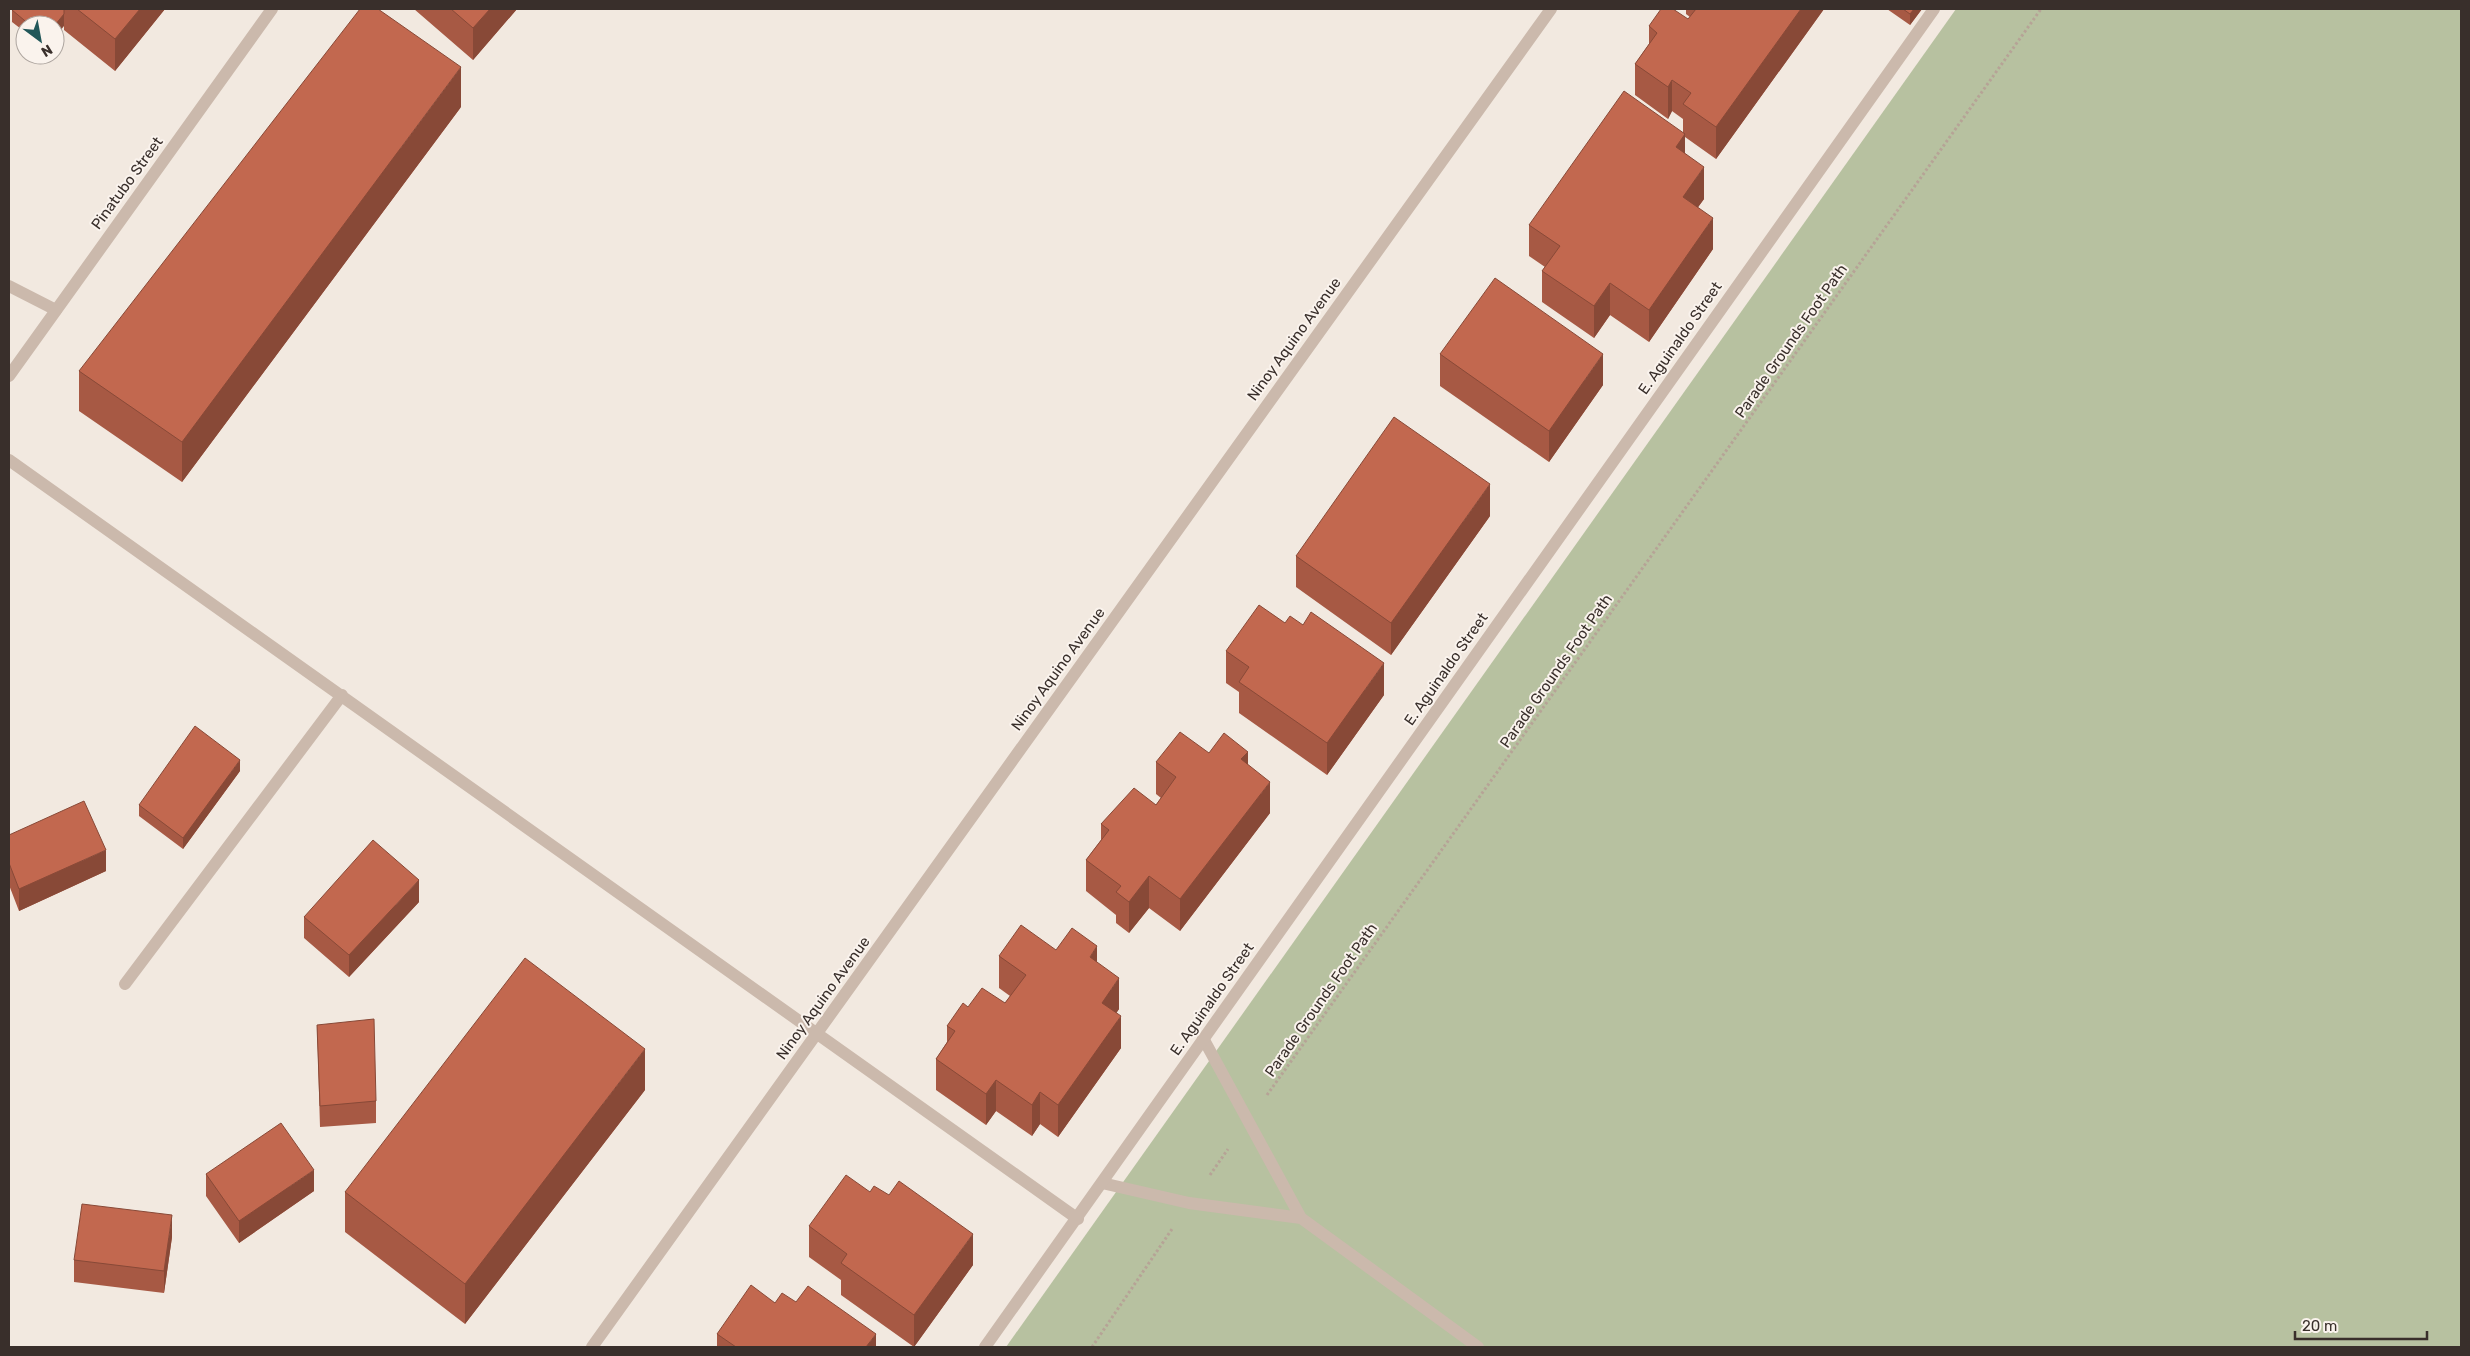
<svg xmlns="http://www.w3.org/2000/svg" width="2470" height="1356" font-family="Rubik,sans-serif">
<rect width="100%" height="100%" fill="#f2e9e0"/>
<!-- green -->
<path fill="#b7c1a0" d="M1956,9H2461V1347H1006Z"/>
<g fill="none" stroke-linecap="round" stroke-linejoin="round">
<!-- path -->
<path stroke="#b6a396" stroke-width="3" stroke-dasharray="2.5 2.5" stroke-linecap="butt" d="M1267,1095L2041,9
M1210,1175L1228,1149
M1092,1347L1172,1229"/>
<!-- lane -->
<path stroke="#cbb9ac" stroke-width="12" d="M9,286L56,310
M1203,1038L1301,1218L1478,1347
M1102,1183L1189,1203L1301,1218"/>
<!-- street -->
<path stroke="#cbb9ac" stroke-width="12" d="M9,376L272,9
M9,460L1078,1219
M125,984L342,695
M592,1347L1551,9
M985,1347L1934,9"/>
</g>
<!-- wall -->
<path fill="#a75944" d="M13,9H165L115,71L64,30V26L25,25V32L12,22V10Z
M414,9H517L473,60Z
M1686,9H1824L1716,159L1685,137V154L1704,199L1698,207L1713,249L1649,342L1610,315L1594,338L1542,302V271L1545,267L1529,256V225L1683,133V119L1672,111L1668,119L1635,95V64L1649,44V26L1688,19L1690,17L1686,14Z
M1887,9H1922L1910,25Z
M461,107L182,482L79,411V371Z
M1440,354L1603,385L1549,462L1440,386Z
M1490,516L1391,655L1296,587V556Z
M1226,651L1384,695L1327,775L1239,713V692L1226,683Z
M1209,753L1248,765L1270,813L1180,931L1149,908L1129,933L1116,923V915L1086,891V860L1101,840V824L1156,805L1161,798L1156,794V762Z
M240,771L183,849L139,816V805Z
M9,835L106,871L19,911L9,885Z
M419,902L349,977L304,938V917Z
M1056,950L1097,962L1119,1009L1116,1013L1121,1048L1058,1137L1040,1124L1032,1136L996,1111L986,1125L936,1090V1059L947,1042V1026L968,1007L1005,1003L1010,996L999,988V956Z
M317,1025L376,1101V1123L320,1127Z
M645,1090L465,1324L345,1232V1192Z
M206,1174L314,1191L239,1243L206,1196Z
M809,1226L973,1265L914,1347L841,1295V1280L809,1257Z
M172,1237L164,1293L74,1282V1260Z
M796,1302L876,1347H717V1334L775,1303Z"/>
<!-- shaded-wall -->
<path fill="#884937" d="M140,9H165L115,71V39Z
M490,9H517L473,60V28Z
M1801,9H1824L1716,159V127Z
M1914,9H1922L1910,25V14Z
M64,14V26L55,37V25Z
M461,67V107L182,482V442Z
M1672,80V111L1668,119V87Z
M1685,134V166L1676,147Z
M1704,167V199L1683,228V197Z
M1713,218V249L1649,342V310Z
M1610,283V315L1594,338V306Z
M1603,354V385L1549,462V431Z
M1490,484V516L1391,655V623Z
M1384,663V695L1327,775V743Z
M1248,752V783L1241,759Z
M240,760V771L183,849V838Z
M1270,782V813L1180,931V899Z
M106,850V871L19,911V889Z
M1149,876V908L1129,933V902Z
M419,880V902L349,977V955Z
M1097,946V978L1090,957Z
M1119,978V1009L1102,1035V1003Z
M1121,1016V1048L1058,1137V1105Z
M645,1049V1090L465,1324V1284Z
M996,1080V1111L986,1125V1094Z
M1040,1092V1124L1032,1136V1105Z
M314,1170V1191L239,1243V1221Z
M172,1215V1237L164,1293V1271Z
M973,1234V1265L914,1347V1315Z
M876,1334V1347H866Z"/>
<!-- building -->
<path fill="#c2684f" stroke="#884937" d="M13,9H64V14L55,25H30L12,10Z
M77,9H140L115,39Z
M360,9H378L461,67L182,442L79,371Z
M451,9H490L473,28Z
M1661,9H1673L1688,19L1696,9H1801L1716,127L1683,104L1691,93L1672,80L1668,87L1635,64L1657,33L1649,26Z
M1903,9H1914L1910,14Z
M1624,91L1685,134L1676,147L1704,167L1683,197L1713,218L1649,310L1610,283L1594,306L1542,271L1560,246L1529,225Z
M1495,278L1603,354L1549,431L1440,354Z
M1394,417L1490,484L1391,623L1296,556Z
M1259,605L1285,623L1290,616L1303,625L1311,612L1384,663L1327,743L1239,682L1249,667L1226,651Z
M195,726L240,760L183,838L139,805Z
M1180,732L1209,753L1224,733L1248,752L1241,759L1270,782L1180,899L1149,876L1129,902L1116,892L1121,886L1086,860L1109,830L1101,824L1134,788L1156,805L1176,777L1156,762Z
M84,801L106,850L19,889L9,863V835Z
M373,840L419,880L349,955L304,917Z
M1021,925L1056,950L1072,928L1097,946L1090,957L1119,978L1102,1003L1121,1016L1058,1105L1040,1092L1032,1105L996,1080L986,1094L936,1059L955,1031L947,1026L963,1003L968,1007L982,988L1005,1003L1026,975L999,956Z
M525,958L645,1049L465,1284L345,1192Z
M374,1019L376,1101L320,1106L317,1025Z
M281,1123L314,1170L239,1221L206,1174Z
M846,1175L870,1192L874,1186L889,1195L899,1181L973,1234L914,1315L841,1263L847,1254L809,1226Z
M82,1204L172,1215L164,1271L74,1260Z
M751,1285L775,1303L782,1293L796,1302L808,1286L876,1334L866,1347H736L717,1334Z"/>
<g text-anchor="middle" stroke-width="4" stroke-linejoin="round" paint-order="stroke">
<!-- street labels -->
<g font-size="15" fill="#392f2b" stroke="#faf3ed">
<text transform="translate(127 183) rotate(-54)" y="5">Pinatubo Street</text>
<text transform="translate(1680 338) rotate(-55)" y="5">E. Aguinaldo Street</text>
<text transform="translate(1294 339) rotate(-54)" y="5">Ninoy Aquino Avenue</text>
<text transform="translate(1791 341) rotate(-55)" y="5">Parade Grounds Foot Path</text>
<text transform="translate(1058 669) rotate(-54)" y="5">Ninoy Aquino Avenue</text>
<text transform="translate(1446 669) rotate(-55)" y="5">E. Aguinaldo Street</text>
<text transform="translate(1556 671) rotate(-55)" y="5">Parade Grounds Foot Path</text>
<text transform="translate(823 998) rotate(-54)" y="5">Ninoy Aquino Avenue</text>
<text transform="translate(1212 999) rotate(-55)" y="5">E. Aguinaldo Street</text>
<text transform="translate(1321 1000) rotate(-55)" y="5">Parade Grounds Foot Path</text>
</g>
</g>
<!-- border -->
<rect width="2470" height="1356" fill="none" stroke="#392f2b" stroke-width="20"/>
<!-- north arrow -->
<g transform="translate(40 40) rotate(148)"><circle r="24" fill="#faf3ed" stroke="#ada59f"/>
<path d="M0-4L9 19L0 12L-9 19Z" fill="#215759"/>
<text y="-8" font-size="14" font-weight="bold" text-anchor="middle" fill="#392f2b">N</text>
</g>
<!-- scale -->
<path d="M2295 1331v8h132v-8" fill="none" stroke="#392f2b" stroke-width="2.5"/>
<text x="2302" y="1331" font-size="15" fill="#392f2b" stroke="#faf3ed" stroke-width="4" paint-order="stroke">20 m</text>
</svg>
